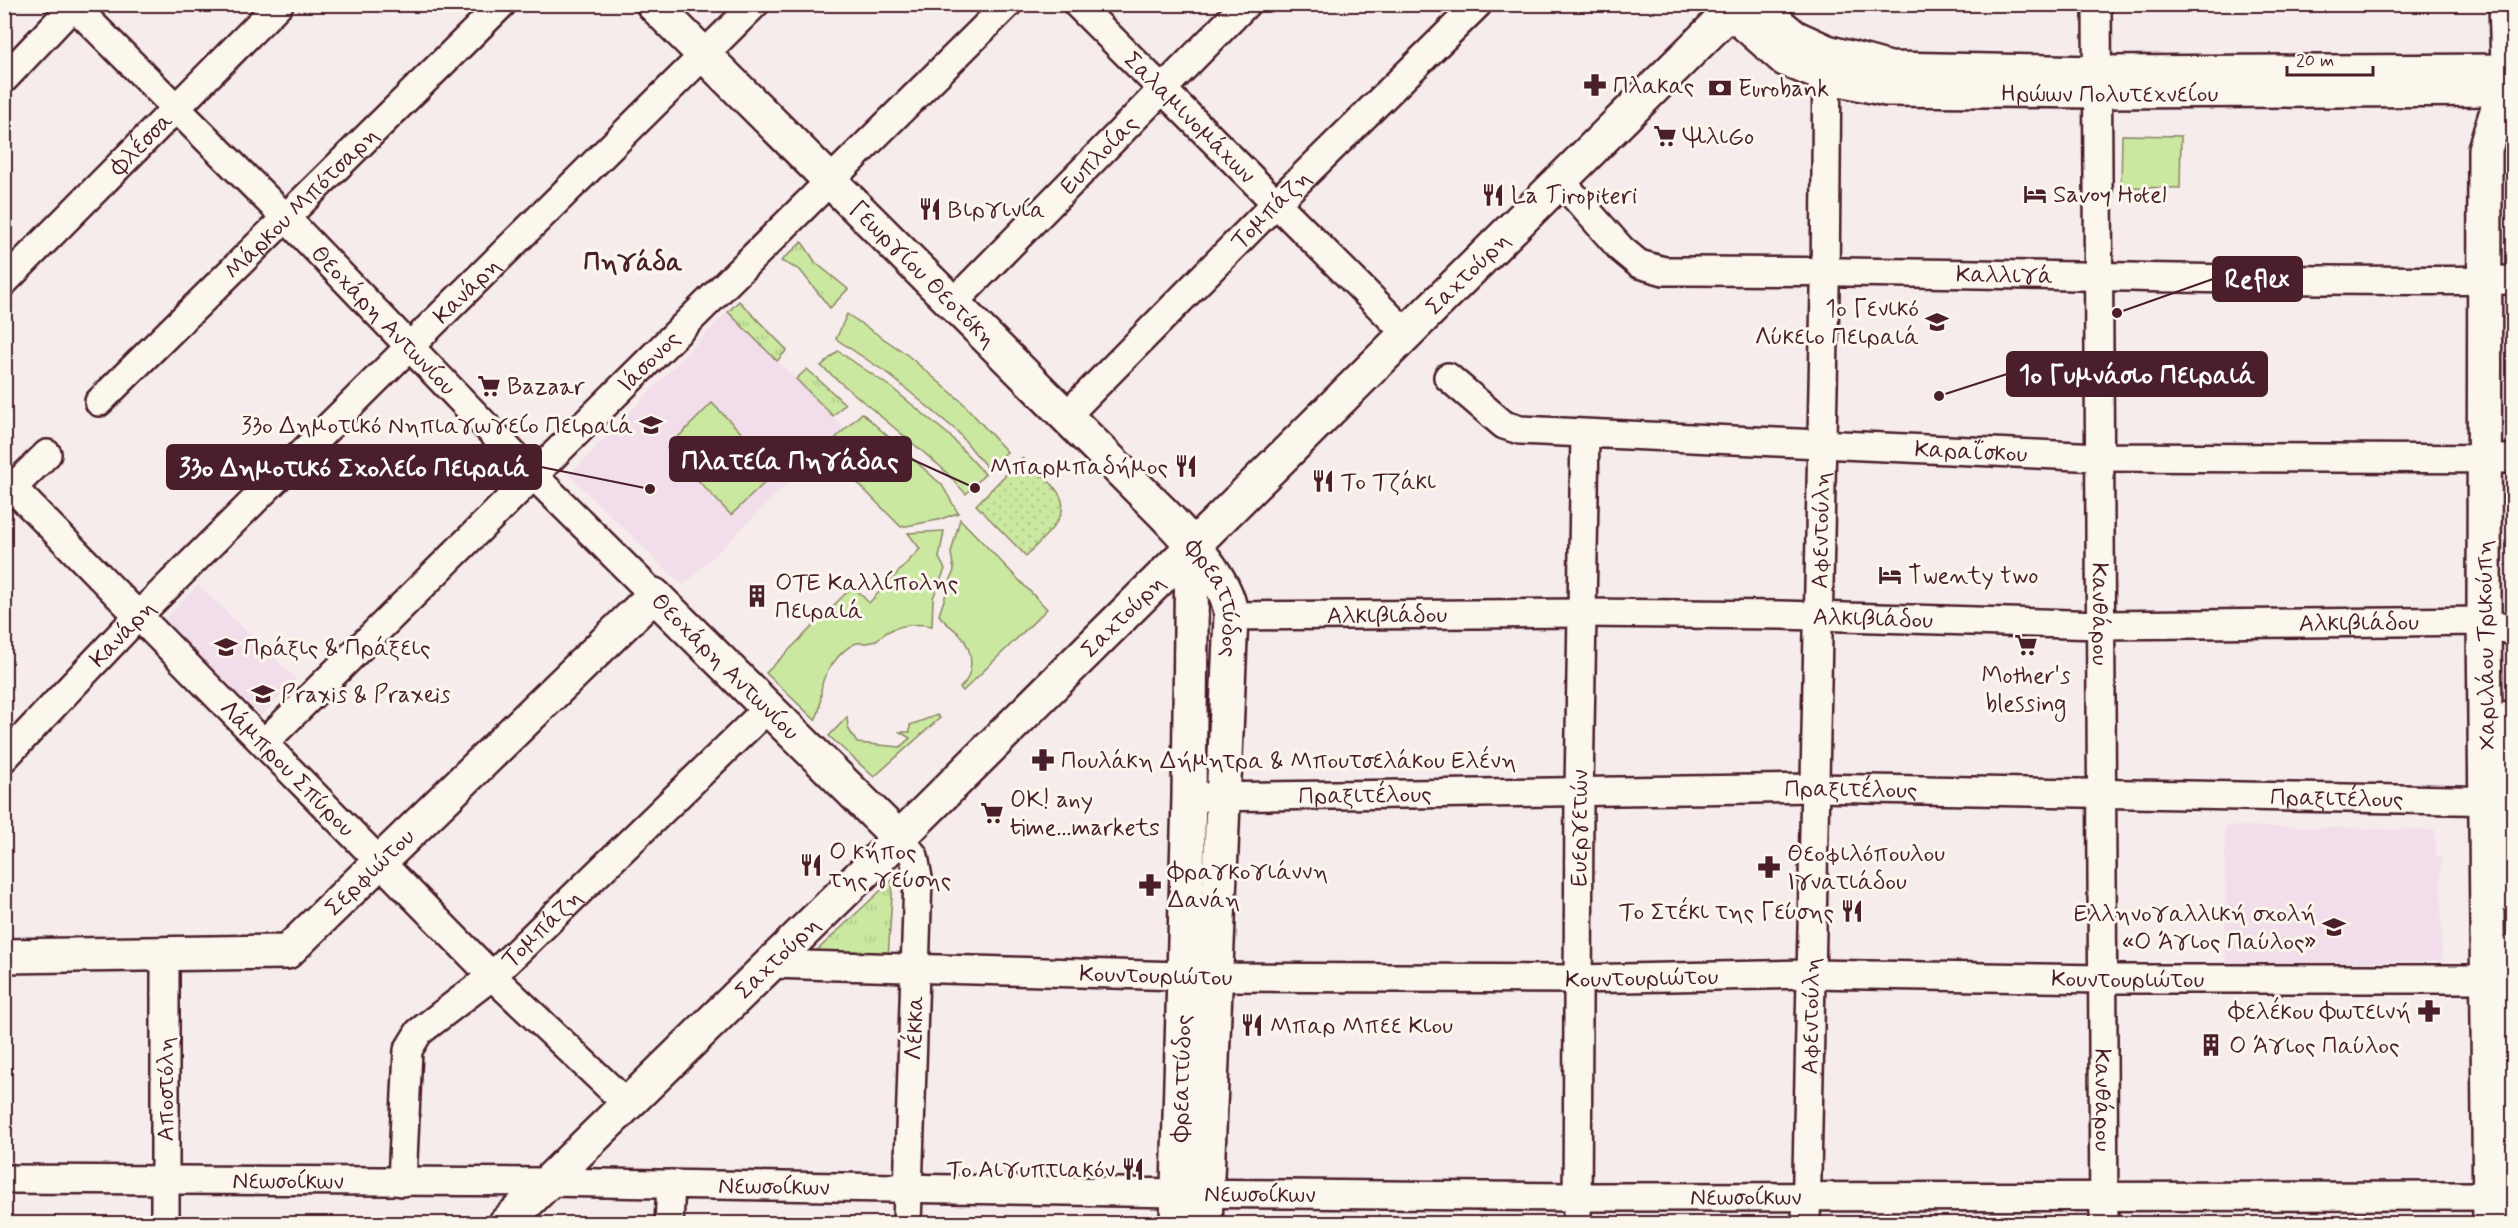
<svg xmlns="http://www.w3.org/2000/svg" width="2518" height="1228" font-family="Mynerve,sans-serif">
<defs>
<pattern id="grass-tufts" width="24" height="20" patternUnits="userSpaceOnUse" patternTransform="scale(1.5)"><rect width="24" height="20" fill="#cae89f"/><path d="M3 7l-1-3M5 7V3M7 7l1-3M15 17l-1-3M17 17v-4M19 17l1-3" fill="none" stroke="#afc789"/></pattern>
<pattern id="park-dots" width="8" height="8" patternUnits="userSpaceOnUse" patternTransform="scale(1.5)"><rect width="8" height="8" fill="#cae89f"/><path d="M2 2h.1M6 6h.1" fill="none" stroke="#afc789" stroke-width="1.8" stroke-linecap="round"/></pattern>
</defs>
<rect width="100%" height="100%" fill="#f6eceb"/>
<filter id="ink" filterUnits="userSpaceOnUse"><feTurbulence type="fractalNoise" baseFrequency=".0167" numOctaves="2"/><feDisplacementMap in="SourceGraphic" scale="12" xChannelSelector="R" yChannelSelector="G"/><feConvolveMatrix kernelMatrix="1 2 1 2 8 2 1 2 1" color-interpolation-filters="sRGB"/></filter>
<g filter="url(#ink)">
<!-- built -->
<path fill="#f1deea" d="M729,310L844,429L683,586L569,475Z
M198,585L296,679L261,716L163,621Z
M2225,826L2435,830L2436,856L2441,857L2442,961L2226,964Z"/>
<!-- grass -->
<path fill="url(#grass-tufts)" stroke="#8a8465" stroke-width="1.5" d="M802,242L816,263L848,289L830,308L800,270L781,261Z
M739,301L787,350L777,361L728,312Z
M807,369L845,404L833,416L796,379Z
M893,879L888,958L811,956Z"/>
<!-- park -->
<path fill="url(#park-dots)" stroke="#8a8465" stroke-width="1.5" d="M1022,458C1077,502 1074,508 1026,556L976,505Z"/>
<!-- garden -->
<path fill="#cae89f" stroke="#8a8465" stroke-width="1.5" d="M2122,135L2181,136L2180,188L2121,187Z
M847,314L905,353L961,401L1007,452L988,469L957,431L887,373L836,339Z
M838,351L892,388L949,435L985,474L966,494L942,468L821,366Z
M712,403L778,470L731,515L667,448Z
M862,413L942,485L958,513L938,520L901,527L824,449Z
M960,519L1047,609L963,691L960,688C975,675 974,650 960,635C953,627 946,625 939,615L954,570L951,553Z
M944,531L939,558L945,569L933,598L932,626C916,623 902,624 887,632C882,635 877,641 871,642C867,644 862,642 857,643C844,647 831,664 825,676C817,690 825,704 815,720L766,673L853,586L869,603L920,549L908,533Z
M937,715L940,718L874,777L829,736L847,717L848,728L857,743L900,747L910,738L900,732H910V725Z"/>
<g fill="none" stroke-linecap="round" stroke-linejoin="round">
<!-- street casing -->
<g stroke="#4a1f2b" stroke-width="32">
<g id="street">
<path id="s1" d="M72,4L286,218L533,475L654,595"/>
<path id="s2" d="M1077,4L1406,333"/>
<path id="s3" d="M1718,4L1784,62L1826,79L1886,92L2097,94L2514,92"/>
<path id="s4" d="M2097,4L2104,1224"/>
<path d="M4,79L75,4"/>
<path id="s5" d="M1560,180L1621,249L1639,264L1664,271C1947,270 2230,283 2514,280"/>
<path id="s6" d="M4,282L279,4"/>
<path id="s7" d="M953,303L1246,4"/>
<path id="s8" d="M1448,377L1504,425L1520,430L2099,457L2514,459"/>
<path id="s9" d="M99,402L502,4"/>
<path id="s10" d="M1066,416L1276,203L1478,4"/>
<path id="s11" d="M4,479L492,976L627,1104"/>
<path d="M4,496L47,454"/>
<path id="s12" d="M1231,616L1581,613L1781,615L2101,625L2484,621L2514,632"/>
<path id="s13" d="M264,743L1008,4"/>
<path id="s14" d="M4,758L139,615L755,4"/>
<path id="s15" d="M1203,797L1815,788L2506,801"/>
<path d="M899,838L914,856L918,878L907,1224"/>
<path id="s16" d="M770,964L1216,977L1577,979L1811,974L2103,979H2506"/>
<path id="s17" d="M4,1179L547,1182L1178,1193L1577,1197L2508,1196"/>
<path id="s18" d="M402,1182L408,1050L419,1032L492,976L767,709"/>
<path d="M165,1224V954"/>
<path d="M669,1224L671,1184"/>
<path id="s19" d="M1577,1224L1579,791L1585,434"/>
<path id="s20" d="M1806,1224L1825,289L1827,52"/>
</g>
</g>
<!-- secondary casing -->
<g stroke="#4a1f2b" stroke-width="38">
<g id="secondary">
<path id="s21" d="M653,4L1164,514C1188,540 1229,580 1231,616L1205,1224"/>
<path d="M1754,4L1794,37L1827,52L1890,69L2097,73L2514,71"/>
<path d="M2506,4L2509,93"/>
<path d="M2514,716V896"/>
<path d="M2514,951V1211"/>
<path id="s22" d="M4,956L287,952L654,595L899,838"/>
<path id="s23" d="M505,1224L899,838L1738,4"/>
<path id="s24" d="M1177,1224L1189,798L1192,545"/>
<path d="M2490,1224L2484,621L2485,149L2503,92L2507,71"/>
</g>
</g>
<!-- street -->
<use href="#street" stroke="#fbf7ec" stroke-width="27"/>
<!-- secondary -->
<use href="#secondary" stroke="#fbf7ec" stroke-width="33"/>
</g>
</g>
<!-- icons -->
<defs>
<g id="pharmacy-bare" transform="scale(1.8)"><path d="M-2-6h4v4h4v4h-4v4h-4v-4h-4v-4h4Z" fill="#4a1f2b" stroke="#fbf7ec" stroke-width="2.5" paint-order="stroke"/></g>
<g id="bank-bare" transform="scale(1.8)"><path d="M-6-4H6V4H-6ZM0-2.3a2.3 2.3 0 1 0 0 4.6a2.3 2.3 0 1 0 0-4.6Z" fill="#4a1f2b" stroke="#fbf7ec" stroke-width="2.5" paint-order="stroke"/></g>
<g id="supermarket-bare" transform="scale(1.8)"><path d="M-6-5.5h2.5l.6 2H6L4.5 2H-2.5L-4.4-4H-6ZM-1.5 3.2a1.3 1.3 0 1 0 .1 0ZM3 3.2a1.3 1.3 0 1 0 .1 0Z" fill="#4a1f2b" stroke="#fbf7ec" stroke-width="2.5" paint-order="stroke"/></g>
<g id="hotel-bare" transform="scale(1.8)"><path d="M-6-4.5h1.5V1H6V5H4.5V3h-9V5H-6ZM-4 0a1.8 1.8 0 1 1 3.6 0ZM.5 0V-2.5h3Q6-2.5 6 0Z" fill="#4a1f2b" stroke="#fbf7ec" stroke-width="2.5" paint-order="stroke"/></g>
<g id="restaurant-bare" transform="scale(1.8)"><path d="M-5-6h1v4h1v-4h1v4h1v-4h1v5L-1.5 .5V6h-2V.5L-5-1ZM5-6V6H3V1.5H1.5Q1.5-4 5-6Z" fill="#4a1f2b" stroke="#fbf7ec" stroke-width="2.5" paint-order="stroke"/></g>
<g id="school-bare" transform="scale(1.8)"><path d="M0-5L7-2L0 1L-7-2ZM-4 1L0 2.5L4 1V4Q0 6-4 4Z" fill="#4a1f2b" stroke="#fbf7ec" stroke-width="2.5" paint-order="stroke"/></g>
<g id="building-bare" transform="scale(1.8)"><path d="M-4-6H4V6H1V3H-1V6H-4ZM-2.5-4.3h1.7v1.8h-1.7ZM.8-4.3h1.7v1.8H.8ZM-2.5-1h1.7V.8h-1.7ZM.8-1h1.7V.8H.8Z" fill="#4a1f2b" stroke="#fbf7ec" stroke-width="2.5" paint-order="stroke"/></g>
</defs>
<g fill-rule="evenodd">
<use href="#pharmacy-bare" x="1595" y="85"/>
<use href="#bank-bare" x="1720" y="88"/>
<use href="#supermarket-bare" x="1665" y="136"/>
<use href="#hotel-bare" x="2035" y="194"/>
<use href="#restaurant-bare" x="1493" y="195"/>
<use href="#restaurant-bare" x="930" y="209"/>
<use href="#school-bare" x="1937" y="322"/>
<use href="#supermarket-bare" x="489" y="386"/>
<use href="#school-bare" x="651" y="425"/>
<use href="#restaurant-bare" x="1186" y="466"/>
<use href="#restaurant-bare" x="1323" y="481"/>
<use href="#hotel-bare" x="1890" y="575"/>
<use href="#building-bare" x="757" y="596"/>
<use href="#supermarket-bare" x="2026" y="645"/>
<use href="#school-bare" x="226" y="647"/>
<use href="#school-bare" x="263" y="694"/>
<use href="#pharmacy-bare" x="1043" y="760"/>
<use href="#supermarket-bare" x="992" y="813"/>
<use href="#restaurant-bare" x="811" y="865"/>
<use href="#pharmacy-bare" x="1769" y="867"/>
<use href="#pharmacy-bare" x="1150" y="885"/>
<use href="#restaurant-bare" x="1852" y="911"/>
<use href="#school-bare" x="2334" y="927"/>
<use href="#pharmacy-bare" x="2429" y="1011"/>
<use href="#restaurant-bare" x="1252" y="1025"/>
<use href="#building-bare" x="2211" y="1045"/>
<use href="#restaurant-bare" x="1133" y="1169"/>
</g>
<g text-anchor="middle" stroke-width="6" stroke-linejoin="round" paint-order="stroke">
<!-- poi labels -->
<g font-size="24" fill="#4a1f2b" stroke="#fbf7ec" text-anchor="start">
<text x="1613" y="93">Πλακας</text>
<text x="1738" y="96">Eurobank</text>
<text x="1683" y="144">ΨιλιGo</text>
<text x="2053" y="202">Savoy Hotel</text>
<text x="1511" y="203">La Tiropiteri</text>
<text x="948" y="217">Βιργινία</text>
<text x="1919" y="316" text-anchor="end">1ο Γενικό<tspan x="1919" dy="28">Λύκειο Πειραιά</tspan></text>
<text x="507" y="394">Bazaar</text>
<text x="633" y="433" text-anchor="end">33ο Δημοτικό Νηπιαγωγείο Πειραιά</text>
<text x="1168" y="474" text-anchor="end">Μπαρμπαδήμος</text>
<text x="1341" y="489">Το Τζάκι</text>
<text x="1908" y="583">Twenty two</text>
<text x="775" y="590">ΟΤΕ Καλλίπολης<tspan x="775" dy="28">Πειραιά</tspan></text>
<text x="244" y="655">Πράξις &amp; Πράξεις</text>
<text x="2026" y="683" text-anchor="middle">Mother's<tspan x="2026" dy="28">blessing</tspan></text>
<text x="281" y="702">Praxis &amp; Praxeis</text>
<text x="1061" y="768">Πουλάκη Δήμητρα &amp; Μπουτσελάκου Ελένη</text>
<text x="1010" y="807">OK! any<tspan x="1010" dy="28">time...markets</tspan></text>
<text x="829" y="859">Ο κήπος<tspan x="829" dy="28">της γεύσης</tspan></text>
<text x="1787" y="861">Θεοφιλόπουλου<tspan x="1787" dy="28">Ιγνατιάδου</tspan></text>
<text x="1168" y="879">Φραγκογιάννη<tspan x="1168" dy="28">Δανάη</tspan></text>
<text x="1834" y="919" text-anchor="end">Το Στέκι της Γεύσης</text>
<text x="2316" y="921" text-anchor="end">Ελληνογαλλική σχολή<tspan x="2316" dy="28">«Ο Άγιος Παύλος»</tspan></text>
<text x="2411" y="1019" text-anchor="end">Φελέκου Φωτεινή</text>
<text x="1270" y="1033">Μπαρ Μπεε Κιου</text>
<text x="2229" y="1053">Ο Άγιος Παύλος</text>
<text x="1115" y="1177" text-anchor="end">Το Αιγυπτιακόν</text>
</g>
<!-- street labels -->
<g font-size="24" fill="#4a1f2b" stroke="#fbf7ec">
<text dy="8" stroke="none"><textPath href="#s3" startOffset="418">Ηρώων Πολυτεχνείου</textPath></text>
<text dy="8" stroke="none"><textPath href="#s2" startOffset="160">Σαλαμινομάχων</textPath></text>
<text dy="8" stroke="none"><textPath href="#s6" startOffset="195">Φλέσσα</textPath></text>
<text dy="8" stroke="none"><textPath href="#s7" startOffset="208">Ευπλοίας</textPath></text>
<text dy="8" stroke="none"><textPath href="#s9" startOffset="284">Μάρκου Μπότσαρη</textPath></text>
<text dy="8" stroke="none"><textPath href="#s10" startOffset="291">Τομπάζη</textPath></text>
<text dy="8" stroke="none"><textPath href="#s23" startOffset="1353">Σαχτούρη</textPath></text>
<text dy="8" stroke="none"><textPath href="#s21" startOffset="382">Γεωργίου Θεοτόκη</textPath></text>
<text dy="8" stroke="none"><textPath href="#s5" startOffset="482">Καλλιγά</textPath></text>
<text dy="8" stroke="none"><textPath href="#s14" startOffset="658">Κανάρη</textPath></text>
<text dy="8" stroke="none"><textPath href="#s1" startOffset="444">Θεοχάρη Αντωνίου</textPath></text>
<text dy="8" stroke="none"><textPath href="#s13" startOffset="542">Ιάσονος</textPath></text>
<text dy="8" stroke="none"><textPath href="#s8" startOffset="542">Καραΐσκου</textPath></text>
<text dy="8" stroke="none"><textPath href="#s20" startOffset="694">Αφεντούλη</textPath></text>
<text dy="8" stroke="none"><textPath href="#s12" startOffset="156">Αλκιβιάδου</textPath></text>
<text dy="8" stroke="none"><textPath href="#s4" startOffset="610">Κανθάρου</textPath></text>
<text dy="8" stroke="none"><textPath href="#s23" startOffset="867">Σαχτούρη</textPath></text>
<text dy="8" stroke="none"><textPath href="#s21" startOffset="824">Φρεαττύδος</textPath></text>
<text dy="8" stroke="none"><textPath href="#s12" startOffset="642">Αλκιβιάδου</textPath></text>
<text dy="8" stroke="none"><textPath href="#s12" startOffset="1128">Αλκιβιάδου</textPath></text>
<text dy="8" stroke="none"><textPath href="#s14" startOffset="172">Κανάρη</textPath></text>
<text transform="translate(2485 645) rotate(-91)" y="8">Χαριλάου Τρικούπη</text>
<text dy="8" stroke="none"><textPath href="#s22" startOffset="896">Θεοχάρη Αντωνίου</textPath></text>
<text dy="8" stroke="none"><textPath href="#s11" startOffset="405">Λάμπρου Σπύρου</textPath></text>
<text dy="8" stroke="none"><textPath href="#s15" startOffset="648">Πραξιτέλους</textPath></text>
<text dy="8" stroke="none"><textPath href="#s15" startOffset="162">Πραξιτέλους</textPath></text>
<text dy="8" stroke="none"><textPath href="#s15" startOffset="1134">Πραξιτέλους</textPath></text>
<text dy="8" stroke="none"><textPath href="#s19" startOffset="396">Ευεργετών</textPath></text>
<text dy="8" stroke="none"><textPath href="#s22" startOffset="398">Σερφιώτου</textPath></text>
<text dy="8" stroke="none"><textPath href="#s18" startOffset="314">Τομπάζη</textPath></text>
<text dy="8" stroke="none"><textPath href="#s23" startOffset="381">Σαχτούρη</textPath></text>
<text dy="8" stroke="none"><textPath href="#s16" startOffset="386">Κουντουριώτου</textPath></text>
<text dy="8" stroke="none"><textPath href="#s16" startOffset="872">Κουντουριώτου</textPath></text>
<text dy="8" stroke="none"><textPath href="#s16" startOffset="1358">Κουντουριώτου</textPath></text>
<text dy="8" stroke="none"><textPath href="#s20" startOffset="208">Αφεντούλη</textPath></text>
<text transform="translate(914 1028) rotate(-88)" y="8">Λέκκα</text>
<text dy="8" stroke="none"><textPath href="#s24" startOffset="146">Φρεαττύδος</textPath></text>
<text transform="translate(165 1089) rotate(-90)" y="8">Αποστόλη</text>
<text dy="8" stroke="none"><textPath href="#s4" startOffset="1096">Κανθάρου</textPath></text>
<text dy="8" stroke="none"><textPath href="#s17" startOffset="284">Νεωσοίκων</textPath></text>
<text dy="8" stroke="none"><textPath href="#s17" startOffset="770">Νεωσοίκων</textPath></text>
<text dy="8" stroke="none"><textPath href="#s17" startOffset="1256">Νεωσοίκων</textPath></text>
<text dy="8" stroke="none"><textPath href="#s17" startOffset="1742">Νεωσοίκων</textPath></text>
</g>
<!-- neighbourhood labels -->
<g font-size="26" font-weight="bold" fill="#4a1f2b" stroke="#fbf7ec">
<text x="633" y="270">Πηγάδα</text>
</g>
</g>
<!-- callouts -->
<path fill="none" stroke="#4a1f2b" stroke-width="2" d="M2117 313L2213 279M1939 396L2007 374M975 488L911 459M650 489L541 467"/>
<g fill="#4a1f2b" stroke="#fbf7ec" stroke-width="2">
<circle cx="2117" cy="313" r="6"/>
<circle cx="1939" cy="396" r="6"/>
<circle cx="975" cy="488" r="6"/>
<circle cx="650" cy="489" r="6"/>
</g>
<g fill="#4a1f2b" stroke="#4a1f2b" stroke-width="2">
<rect x="2213" y="257" width="89" height="44" rx="6"/>
<rect x="2007" y="352" width="260" height="44" rx="6"/>
<rect x="670" y="437" width="241" height="44" rx="6"/>
<rect x="167" y="445" width="374" height="44" rx="6"/>
</g>
<g font-size="26" text-anchor="middle" font-weight="bold" fill="#fff">
<text x="2257" y="288">Reflex</text>
<text x="2137" y="383">1ο Γυμνάσιο Πειραιά</text>
<text x="790" y="469">Πλατεία Πηγάδας</text>
<text x="354" y="476">33ο Δημοτικό Σχολείο Πειραιά</text>
</g>
<!-- margin -->
<rect width="2518" height="1228" fill="none" stroke="#fbf7ec" stroke-width="24"/>
<rect x="12" y="12" width="2494" height="1204" fill="none" stroke="#4a1f2b" stroke-width="2" filter="url(#ink)"/>
<!-- scale -->
<path d="M2287 66v9h86v-9" fill="none" stroke="#4a1f2b" stroke-width="3"/>
<text x="2296" y="66" font-size="18" fill="#4a1f2b" stroke="#fbf7ec" stroke-width="4.5" paint-order="stroke">20 m</text>
</svg>
